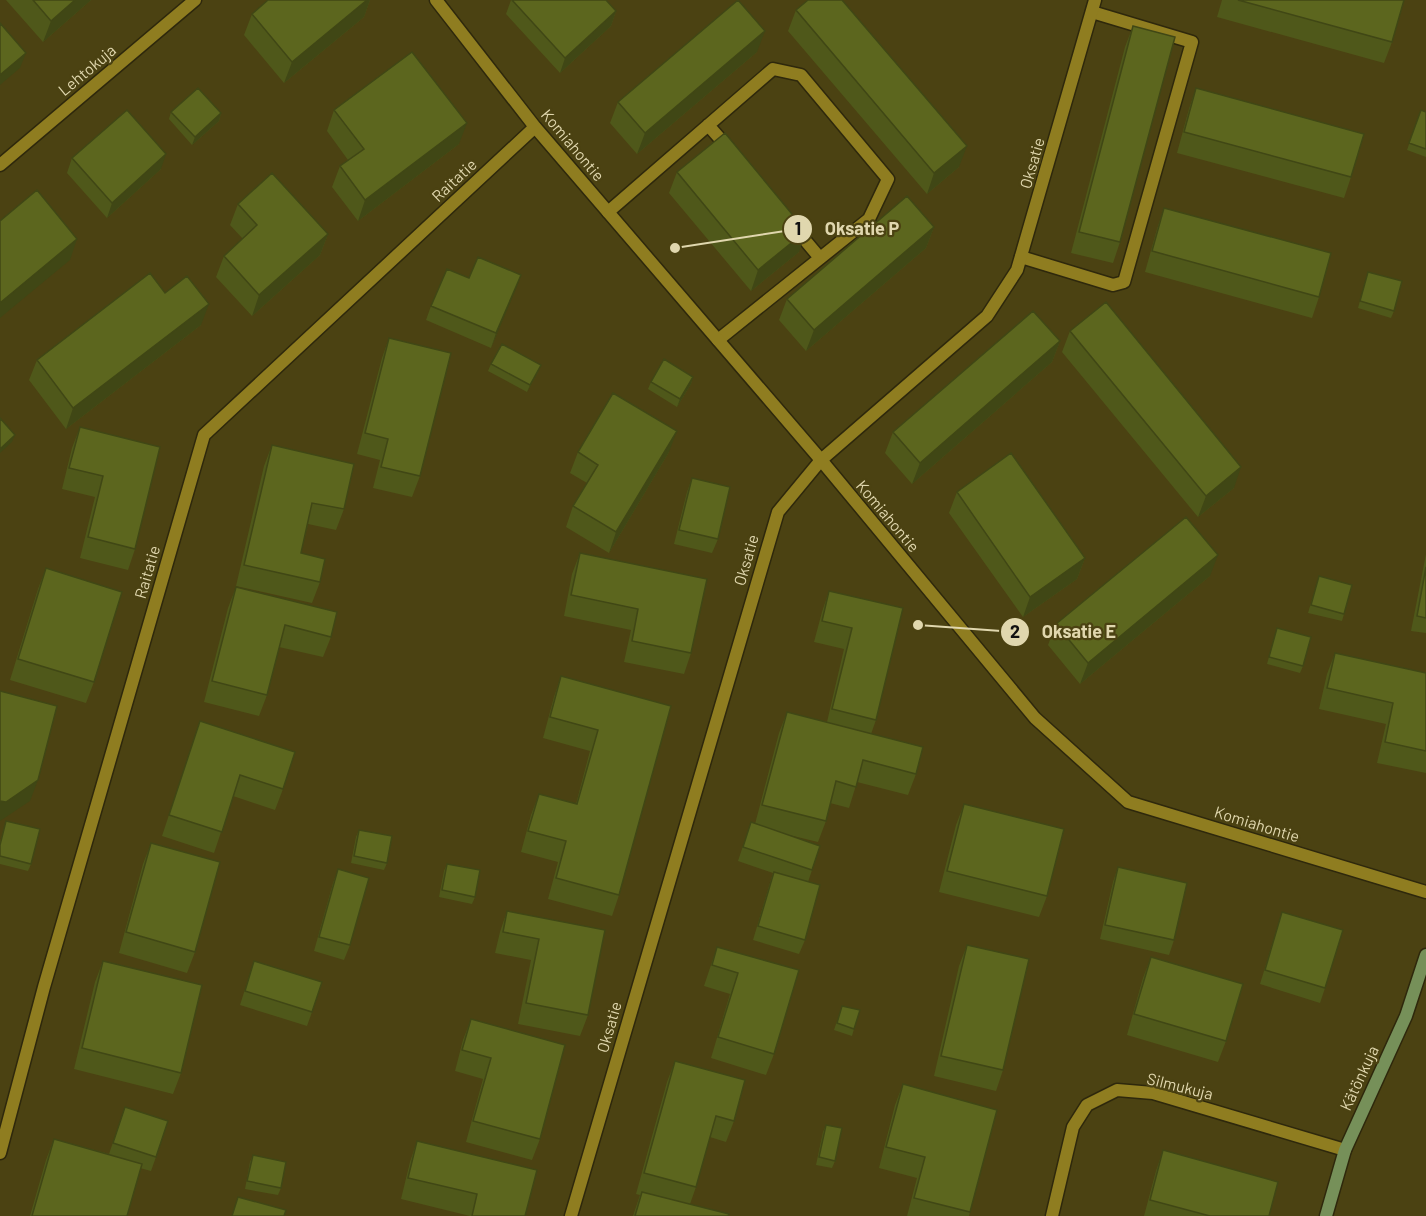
<svg xmlns="http://www.w3.org/2000/svg" width="1426" height="1216" font-family="Barlow,sans-serif">
<rect width="100%" height="100%" fill="#4b4212"/>
<g fill="none" stroke-linecap="round" stroke-linejoin="round">
<!-- lane casing -->
<g stroke="#2e280c" stroke-width="15">
<path id="lane" d="M708,125L729,149
M608,212L773,69L801,75L888,179L869,219L718,340
M794,227L820,258
M1021,257L1113,285L1124,282L1192,42L1092,12"/>
</g>
<!-- street casing -->
<g stroke="#2e280c" stroke-width="15">
<path id="street" d="M436,0L535,127L821,460L1035,718L1128,802L1426,892
M0,165L195,0
M0,1153L44,987L204,435L535,127
M571,1216L778,512L821,460L987,316L1017,270L1095,0
M1052,1216L1073,1127L1087,1105L1117,1090L1153,1093L1345,1150"/>
</g>
<!-- secondary casing -->
<g stroke="#2e280c" stroke-width="15">
<path id="secondary" d="M1326,1216L1345,1150L1406,1016L1426,955"/>
</g>
<!-- lane -->
<use href="#lane" stroke="#8f7d20" stroke-width="12"/>
<!-- street -->
<use href="#street" stroke="#8f7d20" stroke-width="12"/>
<!-- secondary -->
<use href="#secondary" stroke="#769059" stroke-width="12"/>
</g>
<!-- wall -->
<path fill="#4f581a" d="M6,0H91L43,42Z
M268,0H370L364,17L284,83L244,35L252,14Z
M511,0H606L616,11L611,26L560,73L506,14Z
M1222,0H1404L1392,42L1384,63L1217,17Z
M796,10L959,167L927,194L788,31Z
M1133,26L1120,242L1113,263L1071,253L1125,47Z
M757,52L637,154L610,123L618,102Z
M1196,88L1351,177L1344,198L1177,153L1189,109Z
M334,110L459,144L358,221L332,187L340,166L348,160L327,131Z
M1421,110L1426,112V157L1407,150Z
M171,112L221,113L219,121L192,145L169,119Z
M72,158L161,169L107,218L67,173Z
M677,172L799,252L751,291L669,193Z
M238,204L328,234L320,255L252,316L216,277L224,256L243,239L230,225Z
M1164,208L1319,297L1312,318L1145,272L1157,229Z
M934,227L926,248L806,351L779,320L787,299Z
M1368,272L1394,311L1391,318L1358,308Z
M521,275L491,348L426,320L431,306L469,278Z
M165,293L201,325L66,429L29,380L37,360Z
M1070,331L1234,488L1198,517L1062,352Z
M389,338L420,476L412,497L373,488L380,460L357,454L382,358Z
M1060,341L1052,362L912,484L885,453L893,432Z
M491,364L541,365L538,372L527,392L488,371Z
M693,377L691,384L677,407L648,389L651,382Z
M80,427L135,549L128,570L80,558L95,497L62,489L72,448Z
M272,445L344,509L336,530L308,524L301,553L320,582L312,603L236,586L264,466Z
M578,452H669L609,553L566,527L573,506L587,483L570,473Z
M692,478L718,539L712,553L674,544L687,492Z
M957,492L1085,558L1077,579L1023,617L949,513Z
M580,553L691,653L684,674L624,662L631,630L564,616L572,574Z
M1426,554V633L1411,631Z
M46,568L94,682L86,703L10,680L38,589Z
M1210,576L1080,684L1048,645L1056,624Z
M1319,576L1344,614L1342,621L1308,613Z
M236,587L331,637L323,657L279,647L267,695L259,716L204,702L228,608Z
M829,591L903,608L876,720L871,734L916,774L908,795L857,782L849,808L830,803L826,821L818,842L785,834L820,846L808,882L805,940L799,954L753,940L769,886L773,873L738,861L751,822L755,824L779,733L787,712L827,722L844,649L814,642L822,612Z
M1277,628L1303,666L1300,673L1267,664Z
M1335,653L1426,673V773L1377,763L1386,724L1319,709L1327,674Z
M561,676L671,706L619,895L612,916L548,899L558,862L521,852L531,815L539,794L576,804L590,751L543,738L554,697Z
M200,721L283,789L275,810L233,796L214,853L162,836Z
M964,804L1047,896L1039,917L939,892L956,825Z
M6,821L31,864L28,871L0,864V842Z
M359,830L387,863L384,870L351,863L356,837Z
M151,843L195,952L187,973L119,953L143,864Z
M447,864L475,897L472,904L439,897L444,871Z
M1118,867L1174,940L1169,955L1100,939L1113,882Z
M338,869L350,945L344,960L314,951L333,883Z
M507,911L605,930L588,1015L580,1036L518,1024L531,960L495,953L500,932Z
M1282,912L1325,988L1320,1003L1260,984Z
M967,945L1003,1070L996,1091L934,1076L959,966Z
M717,947L799,970L774,1054L766,1075L711,1058L730,994L704,986Z
M1151,957L1226,1041L1218,1062L1127,1035L1143,978Z
M103,961L181,1073L173,1094L74,1069L95,982Z
M254,961L312,1012L307,1026L240,1005Z
M842,1006L854,1029L852,1036L834,1030Z
M471,1019L540,1139L532,1160L466,1142L483,1079L455,1071L463,1040Z
M675,1061L734,1121L726,1142L710,1137L696,1187L690,1204L728,1216H633L640,1195L636,1194L667,1082Z
M903,1084L970,1212L969,1216H907L917,1178L879,1168L895,1105Z
M125,1107L156,1157L151,1171L140,1168L127,1216H30L46,1160L54,1139L109,1154Z
M826,1125L835,1161L832,1168L816,1165L823,1132Z
M417,1141L525,1216H470L401,1199L410,1162Z
M1163,1150L1269,1216H1144L1156,1171Z
M253,1155L281,1188L278,1195L245,1189L250,1162Z"/>
<!-- shaded-wall -->
<path fill="#404715" d="M75,0H91L43,42L51,21Z
M367,0H370L364,17L284,83L292,62Z
M616,11L611,26L560,73L565,58Z
M765,31L757,52L637,154L645,133Z
M26,53L20,68L0,85V75Z
M221,113L219,121L192,145L195,137Z
M467,123L459,144L358,221L365,200Z
M967,146L959,167L927,194L934,173Z
M166,154L161,169L107,218L112,203Z
M934,227L926,248L806,351L814,330Z
M806,231L799,252L751,291L758,270Z
M328,234L320,255L252,316L259,295Z
M77,239L70,260L0,318V303Z
M521,275L516,289L491,348L496,333Z
M209,304L201,325L66,429L73,408Z
M1060,341L1052,362L912,484L920,463Z
M541,365L538,372L527,392L530,385Z
M693,377L691,384L677,407L680,399Z
M677,431L669,452L609,553L616,532Z
M15,435L12,442L0,453V449Z
M1241,467L1234,488L1198,517L1206,496Z
M1218,555L1210,576L1080,684L1088,663Z
M1085,558L1077,579L1023,617L1030,597Z
M38,780L30,801L0,821V801Z"/>
<!-- building -->
<path fill="#5c661e" stroke="#404715" stroke-width="1.5" d="M33,0H75L51,21Z
M268,0H367L292,62L252,14Z
M512,0H606L616,11L565,58Z
M738,0L765,31L645,133L618,102Z
M808,0H842L967,146L934,173L796,10Z
M1238,0H1404L1392,42Z
M0,23L26,53L0,75Z
M1133,26L1175,37L1120,242L1079,232Z
M412,52L467,123L365,200L340,166L364,149L334,110Z
M198,88L221,113L195,137L171,112Z
M1196,88L1364,134L1351,177L1184,132Z
M127,110L166,154L112,203L72,158Z
M1421,110L1426,112V149L1409,143Z
M725,133L806,231L758,270L677,172Z
M272,173L328,234L259,295L224,256L257,225L238,204Z
M37,190L77,239L0,303V221Z
M907,196L934,227L814,330L787,299Z
M1164,208L1331,253L1319,297L1152,251Z
M478,257L521,275L496,333L431,306L447,269L469,278Z
M1368,272L1402,281L1394,311L1360,301Z
M150,273L165,293L187,276L209,304L73,408L37,360Z
M1106,302L1241,467L1206,496L1070,331Z
M1033,311L1060,341L920,463L893,432Z
M389,338L451,353L420,476L381,467L388,439L365,433Z
M502,344L541,365L530,385L491,364Z
M664,359L693,377L680,399L651,382Z
M613,393L677,431L616,532L573,506L598,465L578,452Z
M0,418L15,435L0,449Z
M80,427L160,447L135,549L88,537L103,476L69,468Z
M272,445L354,464L344,509L312,503L301,553L325,559L320,582L244,565Z
M1011,453L1085,558L1030,597L957,492Z
M692,478L730,487L718,539L679,530Z
M1186,517L1218,555L1088,663L1056,624Z
M580,553L707,579L691,653L632,641L638,609L571,595Z
M1426,567V618L1417,616Z
M46,568L122,592L94,682L18,659Z
M1319,576L1352,585L1344,614L1311,605Z
M236,587L337,612L331,637L285,625L267,695L212,681Z
M829,591L903,608L876,720L832,709L852,628L822,621Z
M1277,628L1311,637L1303,666L1269,657Z
M1335,653L1426,673V751L1385,742L1393,703L1327,688Z
M561,676L671,706L619,895L556,878L566,841L528,831L539,794L577,804L598,730L550,717Z
M0,691L57,706L38,780L6,802L0,801Z
M787,712L923,747L916,774L863,760L856,787L836,781L826,821L762,805Z
M200,721L295,752L283,789L240,775L222,832L169,815Z
M964,804L1064,829L1047,896L947,871Z
M6,821L40,829L31,864L0,856V845Z
M751,822L820,846L812,870L743,847Z
M359,830L392,836L387,863L354,856Z
M151,843L220,862L195,952L126,932Z
M447,864L480,870L475,897L442,890Z
M1118,867L1187,883L1174,940L1105,925Z
M338,869L369,878L350,945L319,937Z
M774,872L820,885L805,940L758,926Z
M507,911L605,930L588,1015L526,1003L539,939L503,932Z
M1282,912L1343,930L1325,988L1265,970Z
M967,945L1029,959L1003,1070L941,1056Z
M717,947L799,970L774,1054L718,1037L738,973L712,965Z
M1151,957L1243,984L1226,1041L1134,1014Z
M103,961L202,985L181,1073L82,1048Z
M254,961L322,982L312,1012L245,991Z
M842,1006L860,1010L854,1029L837,1023Z
M471,1019L565,1045L540,1139L473,1121L491,1058L462,1050Z
M675,1061L745,1080L734,1121L716,1116L696,1187L644,1173Z
M903,1084L997,1110L970,1212L914,1198L925,1157L886,1147Z
M125,1107L168,1121L156,1157L113,1143Z
M826,1125L842,1128L835,1161L819,1157Z
M54,1139L142,1164L127,1216H32Z
M417,1141L537,1170L525,1216H472L477,1194L408,1178Z
M1163,1150L1278,1182L1269,1216H1210L1150,1200Z
M253,1155L286,1162L281,1188L247,1181Z
M642,1192L729,1214L728,1216H635Z
M238,1197L286,1210L284,1216H232Z"/>
<g text-anchor="middle" stroke-width="4.5" stroke-linejoin="round" paint-order="stroke">
<!-- street labels -->
<g font-size="16" fill="#e0d7ae" stroke="#4b4212">
<text transform="translate(87 70) rotate(-40)" y="6">Lehtokuja</text>
<text transform="translate(573 145) rotate(50)" y="6">Komiahontie</text>
<text transform="translate(1032 163) rotate(-74)" y="6">Oksatie</text>
<text transform="translate(454 180) rotate(-43)" y="6">Raitatie</text>
<text transform="translate(888 516) rotate(50)" y="6">Komiahontie</text>
<text transform="translate(746 560) rotate(-74)" y="6">Oksatie</text>
<text transform="translate(147 572) rotate(-74)" y="6">Raitatie</text>
<text transform="translate(1257 824) rotate(17)" y="6">Komiahontie</text>
<text transform="translate(609 1027) rotate(-74)" y="6">Oksatie</text>
<text transform="translate(1359 1078) rotate(-65)" y="6">Kätönkuja</text>
<text transform="translate(1180 1086) rotate(14)" y="6">Silmukuja</text>
</g>
</g>
<!-- callouts -->
<path fill="none" stroke="#e0d7ae" stroke-width="2" d="M675 248L798 229M918 625L1015 632"/>
<g fill="#e0d7ae" stroke="#4b4212" stroke-width="2">
<circle cx="675" cy="248" r="6"/>
<circle cx="918" cy="625" r="6"/>
<circle cx="798" cy="229" r="15"/>
<circle cx="1015" cy="632" r="15"/>
</g>
<g font-size="18" text-anchor="middle" font-weight="bold" fill="#111">
<text x="798" y="235">1</text>
<text x="1015" y="638">2</text>
</g>
<g font-size="18" text-anchor="middle" font-weight="bold" fill="#e0d7ae" stroke="#4b4212" stroke-width="4.5" stroke-linejoin="round" paint-order="stroke">
<text x="862" y="235">Oksatie P</text>
<text x="1079" y="638">Oksatie E</text>
</g>
</svg>
